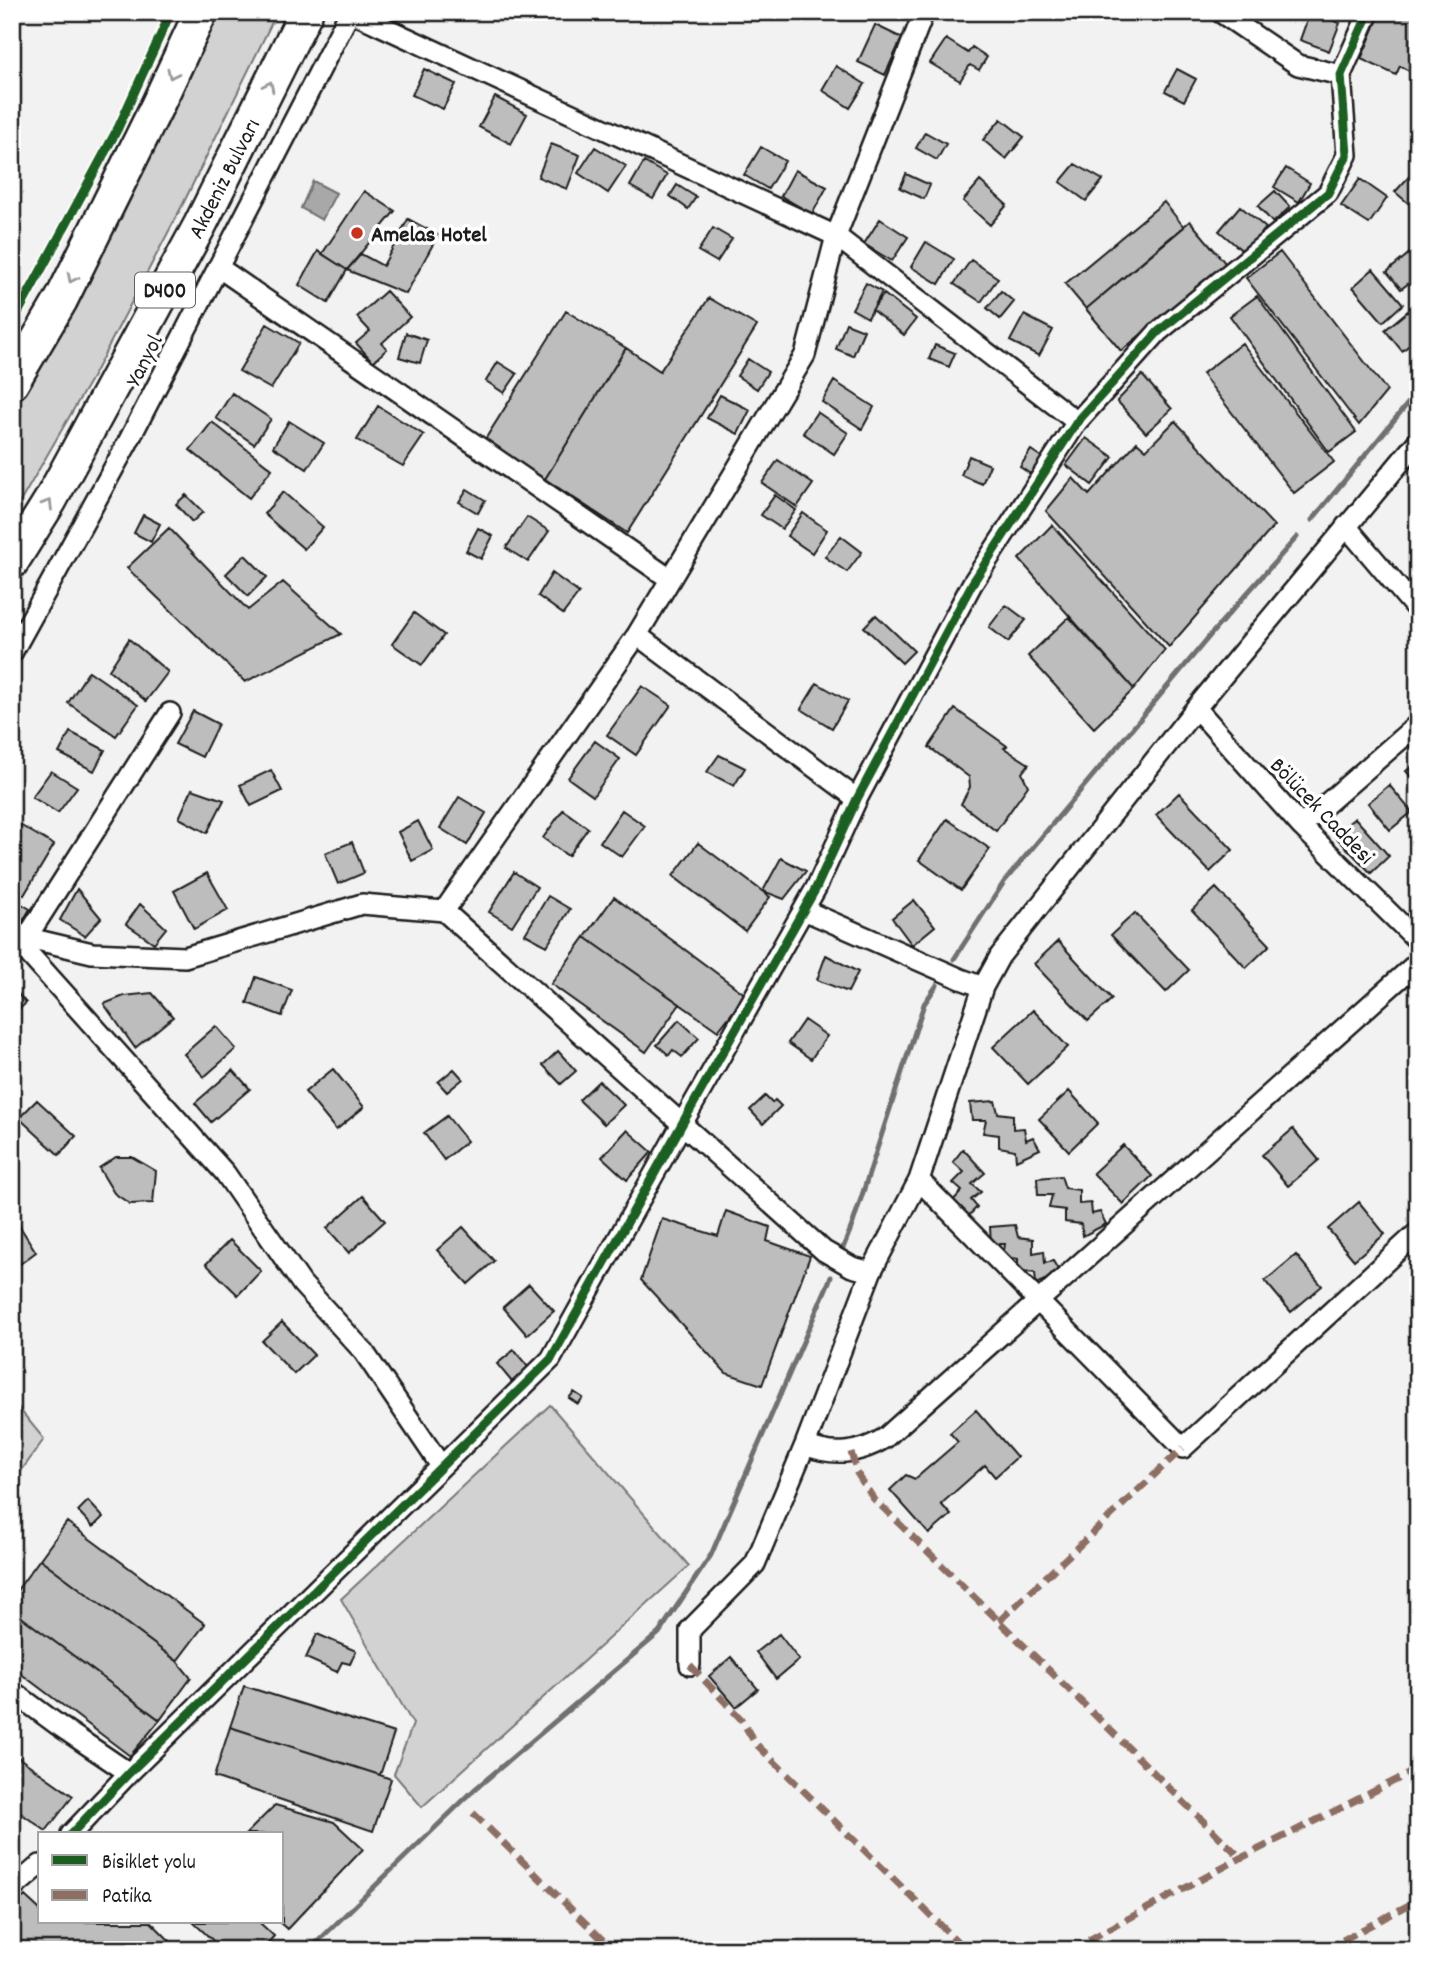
<svg xmlns="http://www.w3.org/2000/svg" width="1430" height="1962" font-family="Dekko,sans-serif">
<rect width="100%" height="100%" fill="#f2f2f2"/>
<filter id="ink" filterUnits="userSpaceOnUse"><feTurbulence type="fractalNoise" baseFrequency=".0143" numOctaves="2"/><feDisplacementMap in="SourceGraphic" scale="14" xChannelSelector="R" yChannelSelector="G"/><feConvolveMatrix kernelMatrix="1 2 1 2 8 2 1 2 1" color-interpolation-filters="sRGB"/></filter>
<g filter="url(#ink)">
<!-- green -->
<path fill="#d2d2d2" stroke="#777" stroke-width="2" d="M210,12H277L183,204L94,374L12,516V401L85,274Z
M12,1400L44,1439L12,1484Z
M550,1405L689,1566L422,1807L394,1774L413,1724L341,1599Z"/>
<!-- water -->
<path fill="#a8a8a8" stroke="#707070" stroke-width="2" d="M313,181L336,193L322,220L301,208Z"/>
<g fill="none" stroke-linecap="round" stroke-linejoin="round">
<!-- stream -->
<path stroke="#707070" stroke-width="5" d="M1312,520L1418,391
M954,959L1004,882L1218,626L1297,537
M843,1248L853,1223L924,1004L937,985
M309,1950L474,1790L659,1633L711,1555L831,1277"/>
</g>
<!-- building -->
<path fill="#bdbdbd" stroke="#1c1c1c" stroke-width="2" d="M1310,12L1340,23L1329,51L1300,40Z
M1381,12H1418V76L1400,66L1396,75L1361,59Z
M875,25L902,38L885,75L858,62Z
M946,39L968,53L972,47L987,57L979,70L970,65L960,81L930,63Z
M836,66L865,84L850,108L822,90Z
M424,69L456,84L443,109L412,95Z
M1177,69L1196,79L1184,101L1165,91Z
M495,97L527,114L511,144L479,127Z
M1001,119L1024,137L1006,159L983,140Z
M925,132L946,144L937,160L916,148Z
M551,144L580,155L567,189L538,177Z
M595,147L626,166L608,193L578,173Z
M761,147L785,161L768,189L744,175Z
M644,162L667,175L653,199L630,186Z
M1075,164L1103,180L1086,201L1060,182Z
M1286,168L1310,183L1299,202L1274,187Z
M1416,169L1418,171V203L1414,208L1395,192Z
M795,170L827,187L812,214L781,196Z
M906,174L930,185L924,199L900,188Z
M1360,179L1387,198L1369,224L1341,206Z
M980,181L1007,205L990,225L963,201Z
M677,185L696,197L688,209L670,196Z
M364,191L395,211L347,270L322,254Z
M1275,191L1290,207L1273,223L1258,206Z
M1164,202L1184,227L1086,309L1065,284Z
M1240,206L1266,228L1245,253L1219,231Z
M408,219L438,235L406,294L347,270L361,254L383,266Z
M880,219L908,237L892,261L864,244Z
M1190,221L1226,264L1121,351L1086,309Z
M713,228L732,239L717,262L698,251Z
M926,242L954,259L939,284L911,267Z
M1418,246V276L1401,289L1387,272Z
M318,251L347,270L328,303L299,285Z
M1280,252L1387,391L1359,425L1246,278Z
M971,260L998,278L981,302L954,284Z
M1373,269L1403,304L1383,322L1353,287Z
M866,283L882,292L868,318L852,309Z
M386,291L410,317L382,343L387,349L373,362L356,343L370,331L357,317Z
M1001,291L1014,302L1000,319L987,308Z
M884,294L916,319L904,335L872,310Z
M1257,296L1356,432L1329,452L1230,316Z
M709,298L757,326L627,533L545,479L626,348L660,371Z
M566,311L626,348L545,479L484,441Z
M1408,311L1418,322V338L1402,351L1385,330Z
M1024,315L1053,330L1039,356L1010,341Z
M846,323L864,330L853,356L836,349Z
M267,324L299,343L271,389L239,371Z
M406,333L427,340L420,363L399,357Z
M1242,343L1334,462L1294,493L1202,374Z
M935,345L955,353L949,367L929,359Z
M748,359L768,372L757,389L737,376Z
M498,362L517,374L504,393L486,381Z
M1142,375L1172,409L1146,433L1117,401Z
M834,381L874,407L862,429L822,402Z
M232,393L271,419L254,444L216,418Z
M720,395L750,410L738,434L707,418Z
M378,406L424,435L403,466L357,440Z
M817,412L848,433L834,454L803,433Z
M289,421L324,443L307,469L273,447Z
M1175,421L1274,526L1169,647L1046,511L1073,478L1089,495L1137,442L1146,450Z
M212,422L272,469L249,498L190,450Z
M1086,438L1113,457L1092,485L1066,465Z
M1031,450L1046,460L1035,477L1020,467Z
M969,456L990,465L982,484L961,475Z
M778,460L813,484L797,507L762,483Z
M467,489L485,500L478,513L459,502Z
M283,492L323,527L304,549L264,514Z
M186,495L203,512L192,522L176,504Z
M775,495L796,510L782,529L761,515Z
M803,513L827,530L812,553L787,536Z
M143,515L160,524L151,542L134,533Z
M527,517L549,531L528,562L506,548Z
M1052,525L1165,650L1134,689L1019,559Z
M169,528L248,610L283,582L341,634L245,682L127,568Z
M478,528L493,536L481,559L466,551Z
M841,536L862,552L847,572L825,557Z
M245,555L267,577L248,596L226,574Z
M552,573L579,593L563,614L538,596Z
M1006,605L1026,620L1008,642L989,627Z
M414,613L444,635L422,665L392,644Z
M876,615L914,651L902,663L864,627Z
M1069,617L1134,689L1094,728L1028,656Z
M129,639L168,672L146,701L109,670Z
M89,671L138,705L116,736L68,703Z
M817,683L848,701L832,728L801,709Z
M642,686L671,705L636,755L607,735Z
M955,709L1007,746L1004,748L1029,764L1022,773L1028,786L996,831L961,804L970,787L969,777L929,747Z
M193,711L218,724L202,757L175,744Z
M70,732L105,750L94,771L59,753Z
M595,741L620,759L593,796L568,778Z
M719,755L745,768L734,786L707,772Z
M1418,761V785L1406,771Z
M271,770L282,791L251,806L240,785Z
M51,771L77,787L58,813L32,797Z
M1389,785L1412,812L1390,830L1368,803Z
M192,789L224,800L207,833L179,818Z
M1179,793L1233,850L1210,872L1156,815Z
M459,797L486,813L467,845L440,828Z
M563,810L588,828L568,856L543,838Z
M622,810L645,826L622,857L600,842Z
M1355,818L1389,856L1371,873L1334,835Z
M947,819L990,849L961,890L919,860Z
M13,821L54,845L24,895L12,887Z
M418,821L433,850L412,861L398,832Z
M352,842L364,873L338,884L325,853Z
M698,843L770,897L745,931L673,876Z
M781,858L806,871L784,899L763,891Z
M514,872L537,887L512,926L489,912Z
M207,873L228,910L194,929L174,891Z
M1216,888L1270,945L1246,968L1192,910Z
M77,889L101,918L85,936L60,920Z
M548,896L570,909L547,946L525,934Z
M614,897L746,995L718,1031L585,937Z
M12,898L30,909L20,926L12,922Z
M914,900L935,926L912,945L892,918Z
M140,904L166,928L154,943L126,924Z
M1135,913L1189,970L1166,992L1111,935Z
M585,937L680,1004L646,1052L551,984Z
M1058,941L1112,999L1088,1021L1034,964Z
M826,955L858,972L848,992L817,980Z
M256,977L292,990L282,1016L247,1003Z
M12,987L26,1003L12,1016Z
M152,993L173,1017L135,1048L104,1004L124,996Z
M1033,1010L1068,1047L1028,1084L993,1047Z
M679,1020L699,1038L682,1057L673,1050L669,1055L657,1045Z
M804,1020L827,1036L811,1059L788,1043Z
M216,1026L236,1049L204,1077L184,1054Z
M558,1051L576,1071L561,1084L543,1065Z
M333,1069L364,1107L336,1130L305,1092Z
M454,1069L463,1079L447,1092L438,1082Z
M233,1070L250,1089L211,1122L195,1103Z
M599,1081L624,1105L604,1124L579,1100Z
M1069,1091L1098,1123L1069,1151L1039,1119Z
M765,1096L772,1103L775,1100L781,1106L763,1124L750,1110Z
M37,1100L76,1136L59,1155L19,1118Z
M995,1101L998,1113L1013,1115V1129L1024,1128L1026,1140L1033,1137L1040,1149L1016,1160L1015,1150L999,1147V1135L983,1133L986,1120H972L970,1103Z
M447,1116L467,1141L444,1160L424,1133Z
M1293,1129L1319,1160L1288,1186L1262,1155Z
M627,1130L652,1152L627,1180L602,1157Z
M1123,1145L1152,1176L1123,1204L1093,1173Z
M963,1149L985,1173L972,1184L981,1192L971,1200L977,1207L965,1220L949,1205L962,1191L953,1183L964,1172L953,1162Z
M116,1157H132L156,1171L153,1203L130,1204L114,1193L99,1168Z
M1061,1176L1065,1188L1079,1190V1204L1091,1203L1092,1214L1100,1212L1106,1224L1083,1236L1081,1224L1065,1222V1210L1049,1208L1052,1195H1038L1037,1178Z
M363,1196L385,1221L349,1253L327,1228Z
M1359,1202L1385,1234L1354,1260L1328,1229Z
M726,1211L770,1227L767,1241L810,1256L762,1385L726,1373L641,1280L662,1219L718,1236Z
M12,1214L36,1252L12,1270Z
M1015,1225L1018,1237L1033,1239V1253L1044,1251L1045,1263L1053,1261L1060,1273L1036,1284L1035,1273L1018,1271V1259L1003,1257L1005,1244H991L990,1227Z
M463,1227L494,1261L468,1284L437,1250Z
M230,1240L261,1271L238,1295L206,1264Z
M1296,1255L1322,1286L1291,1312L1265,1281Z
M529,1284L554,1311L527,1335L503,1307Z
M282,1322L314,1355L294,1374L262,1341Z
M514,1350L529,1368L512,1382L497,1364Z
M574,1392L583,1398L578,1404L569,1398Z
M976,1410L1017,1457L995,1477L985,1465L941,1504L951,1515L929,1534L890,1490L906,1475L915,1479L958,1442L950,1433Z
M88,1501L103,1517L93,1527L78,1511Z
M67,1522L205,1624L177,1661L40,1559Z
M40,1559L177,1661L191,1678L160,1720L12,1610V1597Z
M12,1610L160,1720L130,1756L12,1667Z
M317,1634L356,1651L350,1664L342,1662L337,1672L306,1658Z
M779,1634L799,1660L776,1679L756,1652Z
M731,1657L758,1689L736,1707L709,1676Z
M244,1686L394,1733L380,1775L230,1727Z
M230,1727L380,1775L391,1779L373,1831L214,1777Z
M12,1753L73,1796L46,1831L12,1807Z
M275,1805L334,1822L363,1849L287,1929L279,1922H282V1834H246Z
M25,1896L40,1910V1922H151L179,1950H12L14,1945L12,1944V1907Z
M193,1922H259L274,1936L262,1950H223Z"/>
<g fill="none" stroke-linecap="round" stroke-linejoin="round">
<!-- minor casing -->
<g stroke="#1c1c1c" stroke-width="24">
<path id="minor" d="M351,12L836,236L1077,422
M1220,12L1298,65L1341,75
M218,267L670,579
M1418,441L1196,708L1000,956L983,987L919,1180L1183,1448L1418,1232
M1346,526L1418,611
M637,635L857,799
M12,653L127,444L350,12
M1196,708L1301,826L1418,941
M1301,826L1418,724
M804,910L961,979L983,987
M444,911L637,635L805,355L836,236L924,12
M12,934L92,953L185,957L362,904L444,911L824,1251L852,1267L871,1272
M12,935L225,1173L302,1284L364,1352L441,1466
M27,937L170,713
M805,1445C834,1457 859,1454 885,1438L1418,962
M690,1665V1630L755,1564L805,1445L871,1272L919,1180
M12,1691L58,1725L129,1773
M71,1834L129,1773L551,1359L682,1124L816,888L857,799L972,584L1077,422L1158,332L1328,193L1347,155L1341,75L1369,12
M12,1889L40,1865"/>
</g>
<!-- trunk casing -->
<g stroke="#1c1c1c" stroke-width="37">
<path id="trunk" d="M12,383L61,300L157,106L201,12
M12,562L50,501L200,225L306,12"/>
</g>
<!-- minor -->
<use href="#minor" stroke="#fff" stroke-width="19"/>
<!-- trunk -->
<use href="#trunk" stroke="#fff" stroke-width="32"/>
<!-- quiet -->
<path stroke="#8d6e63" stroke-width="7" stroke-dasharray="14 7" stroke-linecap="butt" d="M851,1452L857,1473L873,1498L1241,1858
M999,1621L1183,1448
M690,1665L741,1719L755,1743L966,1950
M473,1813L613,1950
M1070,1950L1241,1858L1418,1769
M1324,1950L1418,1900"/>
<!-- cycleway casing -->
<g stroke="#fff" stroke-width="13">
<path id="cycleway" d="M12,324L118,128L171,12
M71,1834L129,1773L551,1359L682,1124L816,888L857,799L972,584L1077,422L1158,332L1328,193L1347,155L1341,75L1369,12"/>
</g>
<!-- cycleway -->
<use href="#cycleway" stroke="#1b5e20" stroke-width="9"/>
</g>
<!-- one-way arrows -->
<defs><path id="oneway-chevron" d="M-2-3.5L2.5 0L-2 3.5" fill="none" stroke-width="1.6" stroke-linecap="round" stroke-linejoin="round" transform="scale(1.75)"/></defs>
<g stroke="#999">
<use href="#oneway-chevron" transform="translate(172 74) rotate(115)"/>
<use href="#oneway-chevron" transform="translate(269 86) rotate(-64)"/>
<use href="#oneway-chevron" transform="translate(72 278) rotate(116)"/>
<use href="#oneway-chevron" transform="translate(48 504) rotate(-59)"/>
</g>
</g>
<!-- markers -->
<circle fill="#c8321e" stroke="#fff" stroke-width="2.5" cx="357" cy="233" r="7"/>
<g text-anchor="middle" stroke-width="7" stroke-linejoin="round" paint-order="stroke">
<!-- shield labels -->
<rect fill="#fff" stroke="#606060" stroke-width="2" x="135" y="272.5" width="60" height="35" rx="5"/>
<g font-size="21" font-weight="bold" fill="#1c1c1c">
<text x="165" y="297">D400</text>
</g>
<!-- street labels -->
<g font-size="23" fill="#1c1c1c" stroke="#fff">
<text transform="translate(223 178) rotate(-63)" y="8">Akdeniz Bulvarı</text>
<text transform="translate(143 360) rotate(-63)" y="8">Yanyol</text>
<text transform="translate(1323 810) rotate(46)" y="8">Bölücek Caddesi</text>
</g>
<!-- poi labels -->
<g font-size="23" font-weight="bold" fill="#1c1c1c" stroke="#fff" text-anchor="start">
<text x="371" y="241">Amelas Hotel</text>
</g>
</g>
<!-- margin -->
<rect width="1430" height="1962" fill="none" stroke="#fff" stroke-width="42"/>
<rect x="21" y="21" width="1388" height="1920" fill="none" stroke="#1c1c1c" stroke-width="2.5" filter="url(#ink)"/>
<!-- legend -->
<rect x="38" y="1832" width="245" height="91" fill="#ffffff" stroke="#a4a4a4" stroke-width="2"/>
<rect x="52" y="1855" width="35" height="10" fill="#1b5e20" stroke="#a4a4a4" stroke-width="2"/>
<text x="102" y="1868" font-size="21" fill="#1c1c1c">Bisiklet yolu</text>
<rect x="52" y="1890" width="35" height="10" fill="#8d6e63" stroke="#a4a4a4" stroke-width="2"/>
<text x="102" y="1902" font-size="21" fill="#1c1c1c">Patika</text>
</svg>
